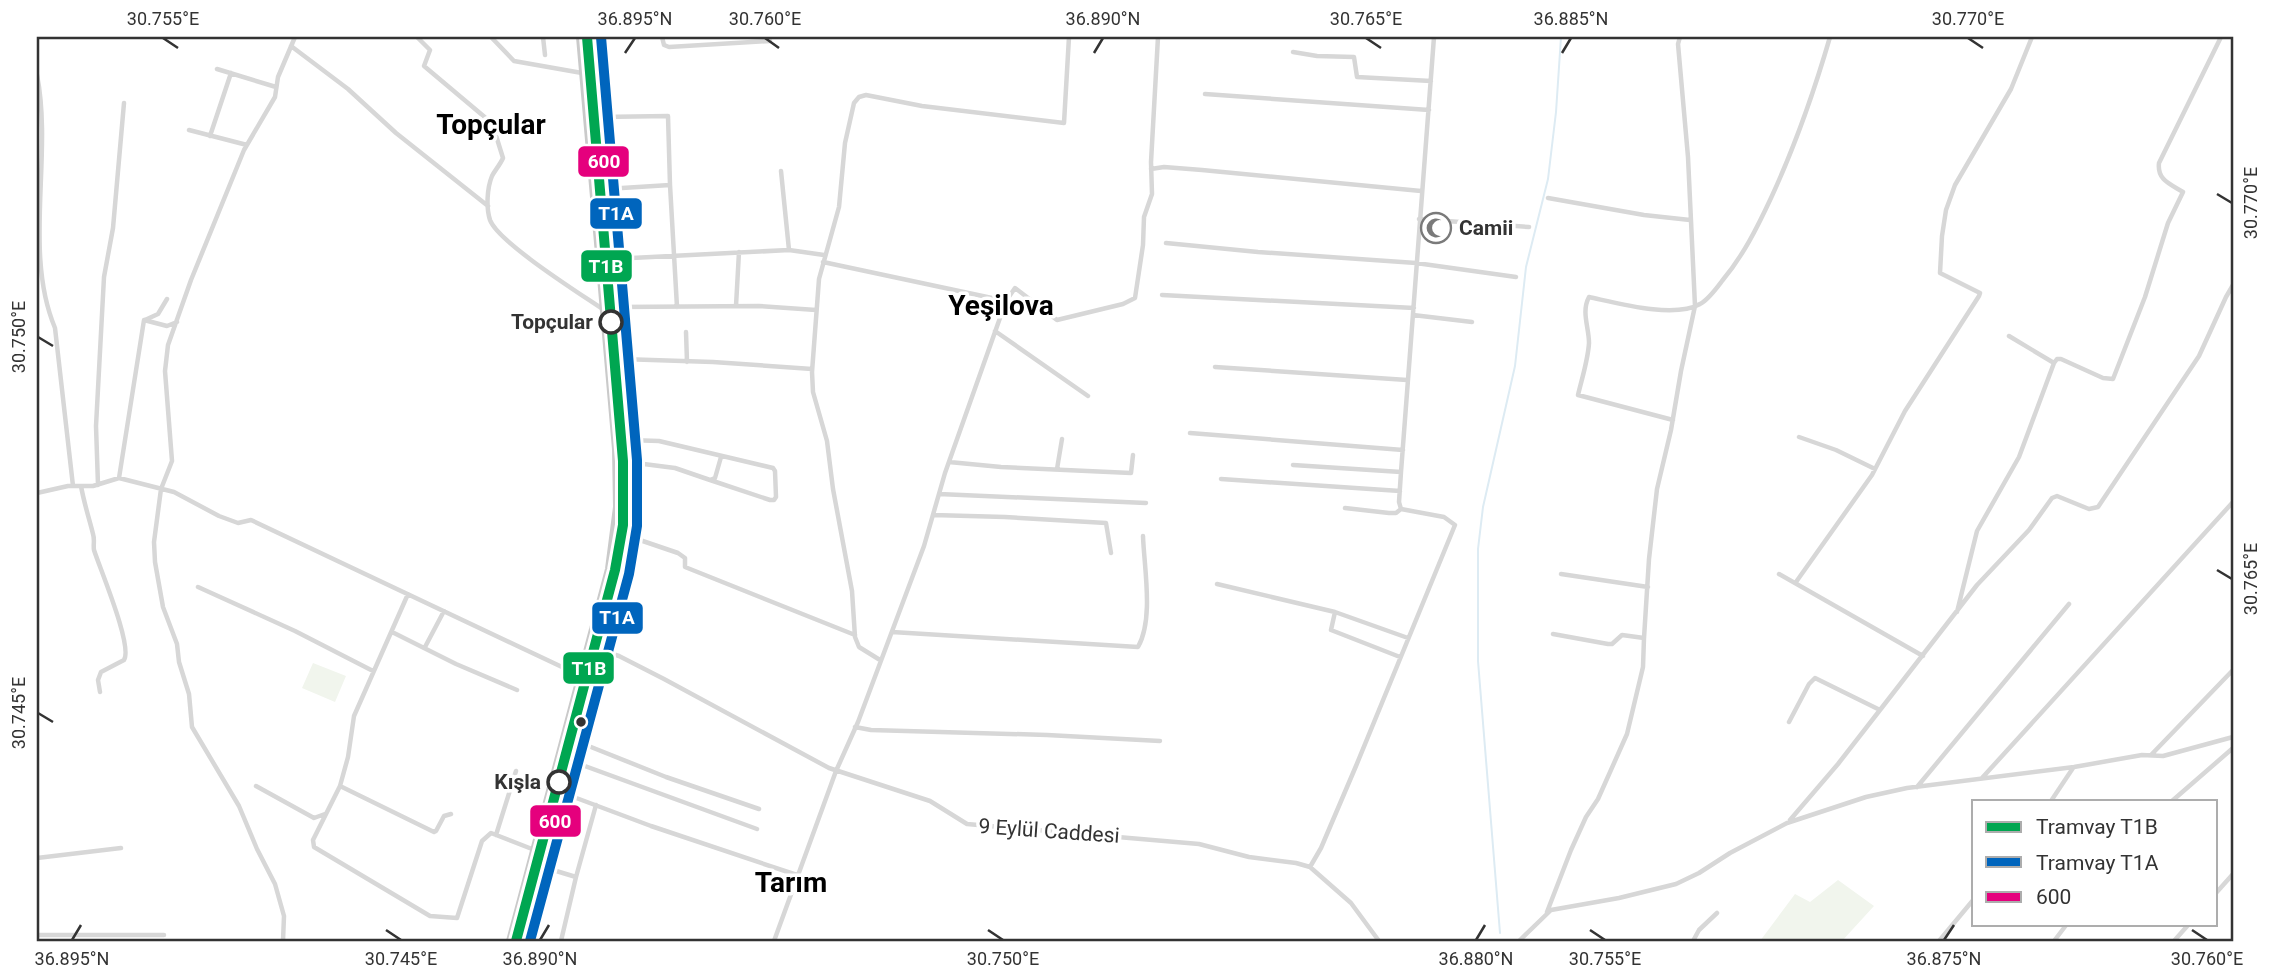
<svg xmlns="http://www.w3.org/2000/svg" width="2270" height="978" font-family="Roboto,sans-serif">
<rect width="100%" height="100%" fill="#fff"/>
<!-- green -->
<path fill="#f1f5ed" d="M313,663L346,676L335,702L302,688Z
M1838,880L1874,906L1842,941H1760L1795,894L1810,902Z"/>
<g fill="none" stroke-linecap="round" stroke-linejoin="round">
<!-- stream -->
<path stroke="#ddebf3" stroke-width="2" d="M1500,933L1478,661V549L1483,507L1515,366L1526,267L1548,179L1556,112L1561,37"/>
<!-- street -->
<path stroke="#d7d7d7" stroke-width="4.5" d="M417,37L430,50L424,66L487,119L493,126L503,158C500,165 495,170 492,176C487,188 486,208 490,220C498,242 579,293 601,308
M491,37L514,61L582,73
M543,37L545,55
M662,37L664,45L669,47L770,41
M291,46L348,89L396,133L488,206
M1293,52L1317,56L1354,57L1357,77L1431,81
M217,69L276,87
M37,75C53,156 23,252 55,328L73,486
M1205,94L1429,110
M600,117L668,116L670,185
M189,130L247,145
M210,136L231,73
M1151,169L1164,167L1202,170L1421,191
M781,171L789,250
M606,189L670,185L677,307
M1548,198L1644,215L1690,220
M1419,219L1529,227
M1166,243L1258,252L1416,263L1516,277
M612,259L789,250L824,255
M1162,295L1414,308
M1006,301L1015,288L1057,320L1123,304L1135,298L1143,245L1144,217L1152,194L1151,162L1158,37
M736,306L739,252
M617,307L759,306L816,310
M1413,315L1472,322
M145,320L158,314L167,299
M995,331L1088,396
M686,332L687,362
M2009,336L2054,363
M621,359L713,362L812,369
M1215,367L1407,380
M1673,420L1578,395C1582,378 1588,360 1589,343C1589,327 1581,312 1589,297C1617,303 1674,319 1700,304C1708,300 1716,289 1722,281C1743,256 1757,228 1771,198C1795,146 1814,92 1830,37
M1190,433L1403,450
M1799,437L1836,450L1875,469
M628,440L659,441L773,468L775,471L776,497L774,500H770L710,480
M628,462L675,468L710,480L715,478L721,457
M949,462L1001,467L1131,473L1133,455
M1293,465L1401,472
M1057,469L1062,439
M119,478L144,320L167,326L177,322
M1221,479L1400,491
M98,485L96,426L104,277L113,228L124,103
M81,486C84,503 89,518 93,534C95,540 93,545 94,550C100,569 133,646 124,660L101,672L98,680L100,692
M37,493L68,486H93L119,478L174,492L219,516L238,523L251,520L579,675
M939,494L1146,503
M1401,509L1399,502L1401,472L1434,37
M933,515L1005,517L1106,523L1111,553
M628,536L678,553L685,558V567L855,635
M1561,574L1648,587
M1779,574L1923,656
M1796,582L1872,475L1905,411L1979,296L1980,293L1940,273L1942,236L1946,210L1955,185L2011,89L2032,37
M1217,584L1335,612L1408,638
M198,587L295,631L373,671
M1335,612L1331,630L1400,657
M1957,612L1977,531L2019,457L2054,363L2057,359H2061L2103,378L2113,379L2145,297L2168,223L2183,192C2170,184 2157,180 2159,163L2221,37
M392,632L456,664L517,690
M892,632L1138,647C1154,619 1144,567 1143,536
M1553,634L1608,644H1612L1622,635L1644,638L1649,559L1657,489L1671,430L1681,371L1695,306L1688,157L1678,44L1680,37
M425,647L444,611
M599,650L619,656L664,679L829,768L930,801L967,824L1199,844L1249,857L1296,863L1310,867L1351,903L1379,941
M880,660L859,647L855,637L852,591L833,489L827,441L813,392L812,372L819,279L839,207L845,143L854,103L859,97L866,95L922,106L1064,123L1069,37
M1789,722L1809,684L1815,678L1880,710L1977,585L2029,530L2052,498L2057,496L2089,509L2098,507L2199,356L2226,297L2233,285
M855,727L871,730L1047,735L1160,741
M576,741L666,777L759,809
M2151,755L2233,670
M571,761L757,829
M1982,778L2233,502
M256,786L314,818L325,814
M340,786L348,757L354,716L408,594
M1917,787L2069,604
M563,793L651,826L797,875
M2051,801L2073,768
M2172,801L2233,748
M451,814L444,816L436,831L434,832L340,786L313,840L314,847L430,916L457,918L482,841L491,833L532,849
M1790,820L1838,764L1880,710
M496,835L516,771
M37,858L121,848
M543,867L576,877L561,941
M1310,867L1321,848L1356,766L1455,525L1444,517L1401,509L1396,513H1389L1345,508
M576,877L596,805
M2216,893L2233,874
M1547,912L1571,850L1586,817L1598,799L1627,734L1643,667L1644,638
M37,935H164
M283,941L284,916L275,884L257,849L239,806L192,727L189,694L179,662L177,644L163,607L155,562L154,542L161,489L172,461L165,371L168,345L191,280L244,150L275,97L278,77L295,37
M774,941L836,771L858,722L924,546L945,473L1006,301L823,262
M1519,941L1551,910L1619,898L1676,884L1699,873L1730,853L1787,823L1866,797L1907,788L2074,767L2142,755L2163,756L2233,737
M1693,941L1699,930L1717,913
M1939,941L1974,899
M2054,941L2067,924
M2174,941L2189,924"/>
<!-- primary -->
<path stroke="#cacaca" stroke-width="6" d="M509,941L608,569L616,507L615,449L579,37
M521,941L543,867L622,567L629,517L628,440L593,37"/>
<!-- bus-1 casing -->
<g stroke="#fff" stroke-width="16">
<path id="bus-1" d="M521,941L543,867L622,567L629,517L628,440L593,37"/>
</g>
<!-- bus-1 -->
<use href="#bus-1" stroke="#e5007d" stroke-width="10"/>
<!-- tram-1 casing -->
<g stroke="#fff" stroke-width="16">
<path id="tram-1" d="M516,941L615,570L623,525V461L587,37"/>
</g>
<!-- tram-2 casing -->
<g stroke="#fff" stroke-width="16">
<path id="tram-2" d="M530,941L629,574L637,526V460L601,37"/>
</g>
<!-- tram-1 -->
<use href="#tram-1" stroke="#00a651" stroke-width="10"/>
<!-- tram-2 -->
<use href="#tram-2" stroke="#0065bd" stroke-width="10"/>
</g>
<!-- ticks -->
<path fill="none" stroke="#333" stroke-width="2.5" d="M163,38L178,48M765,38L779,48M1366,38L1381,48M1968,38L1983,48M625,53L635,38M1094,53L1103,38M1562,53L1571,38M2217,194L2232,203M38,337L53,346M2217,570L2232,579M38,713L53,722M386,930L401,940M988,930L1003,940M1590,930L1605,940M2192,930L2207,940M72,940L81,925M540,940L549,925M1476,940L1485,925M1944,940L1954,925"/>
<!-- icons -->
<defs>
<g id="mosque-ring" transform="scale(1.575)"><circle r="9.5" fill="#fff" stroke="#7a7a7a" stroke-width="1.5"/><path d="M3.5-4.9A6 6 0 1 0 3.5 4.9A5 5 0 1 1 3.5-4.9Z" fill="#7a7a7a"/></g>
</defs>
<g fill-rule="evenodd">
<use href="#mosque-ring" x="1436" y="228"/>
</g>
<!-- markers -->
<g fill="#fff" stroke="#333" stroke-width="3.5">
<circle cx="611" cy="322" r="11"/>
<circle cx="559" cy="782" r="11"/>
</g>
<circle fill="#333" stroke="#fff" stroke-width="2.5" cx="581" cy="722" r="6"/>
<g text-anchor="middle" stroke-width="7" stroke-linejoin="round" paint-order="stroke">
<!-- poi labels -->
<g font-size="21" font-weight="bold" fill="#333" stroke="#fff" text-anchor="start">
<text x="1459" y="235">Camii</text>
</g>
<!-- stop labels -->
<g font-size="21" font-weight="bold" fill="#333" stroke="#fff" text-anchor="end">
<text x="593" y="329">Topçular</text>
<text x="541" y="789">Kışla</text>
</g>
<!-- street labels -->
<g font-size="21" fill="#333" stroke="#fff">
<text transform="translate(1049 831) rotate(4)" y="7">9 Eylül Caddesi</text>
</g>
<!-- district labels -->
<g font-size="28" font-weight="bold" fill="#000" stroke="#fff">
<text x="491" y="134">Topçular</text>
<text x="1001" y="315">Yeşilova</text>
<text x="791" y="892">Tarım</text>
</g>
</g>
<g stroke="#fff" stroke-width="2.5">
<rect x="577" y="145" width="53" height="33" rx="7" fill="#e5007d"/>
<rect x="589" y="197" width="54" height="33" rx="7" fill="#0065bd"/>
<rect x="580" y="249" width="53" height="34" rx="7" fill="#00a651"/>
<rect x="591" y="601" width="53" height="34" rx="7" fill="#0065bd"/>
<rect x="562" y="651" width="53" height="34" rx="7" fill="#00a651"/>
<rect x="529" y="804" width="53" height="34" rx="7" fill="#e5007d"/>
</g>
<g font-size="19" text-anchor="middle" font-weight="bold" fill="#fff">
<text x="604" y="168">600</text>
<text x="616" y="220">T1A</text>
<text x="606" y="273">T1B</text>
<text x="617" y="624">T1A</text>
<text x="589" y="675">T1B</text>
<text x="555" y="828">600</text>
</g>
<!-- border -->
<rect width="2270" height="978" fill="none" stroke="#ffffff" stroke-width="77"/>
<!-- legend -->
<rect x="1972" y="800" width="245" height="126" fill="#ffffff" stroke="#adadad" stroke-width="2"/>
<rect x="1986" y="822" width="35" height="10" fill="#00a651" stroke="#adadad" stroke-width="2"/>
<text x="2036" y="834" font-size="21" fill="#333333">Tramvay T1B</text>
<rect x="1986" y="857" width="35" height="10" fill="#0065bd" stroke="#adadad" stroke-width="2"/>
<text x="2036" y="870" font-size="21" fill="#333333">Tramvay T1A</text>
<rect x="1986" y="892" width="35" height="10" fill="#e5007d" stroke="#adadad" stroke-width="2"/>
<text x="2036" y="904" font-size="21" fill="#333333">600</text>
<rect x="38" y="38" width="2194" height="902" fill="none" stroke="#333" stroke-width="2.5"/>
<g font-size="18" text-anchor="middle" fill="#333">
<text x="163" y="25">30.755°E</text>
<text x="635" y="25">36.895°N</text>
<text x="765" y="25">30.760°E</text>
<text x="1103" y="25">36.890°N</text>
<text x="1366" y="25">30.765°E</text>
<text x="1571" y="25">36.885°N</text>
<text x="1968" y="25">30.770°E</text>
<text transform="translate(2251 203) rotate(-90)" y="6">30.770°E</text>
<text transform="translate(19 337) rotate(-90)" y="6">30.750°E</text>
<text transform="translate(2251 579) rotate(-90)" y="6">30.765°E</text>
<text transform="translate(19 713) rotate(-90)" y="6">30.745°E</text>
<text x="72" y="965">36.895°N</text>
<text x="401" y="965">30.745°E</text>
<text x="540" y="965">36.890°N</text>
<text x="1003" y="965">30.750°E</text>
<text x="1476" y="965">36.880°N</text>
<text x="1605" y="965">30.755°E</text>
<text x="1944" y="965">36.875°N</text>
<text x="2207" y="965">30.760°E</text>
</g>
</svg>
